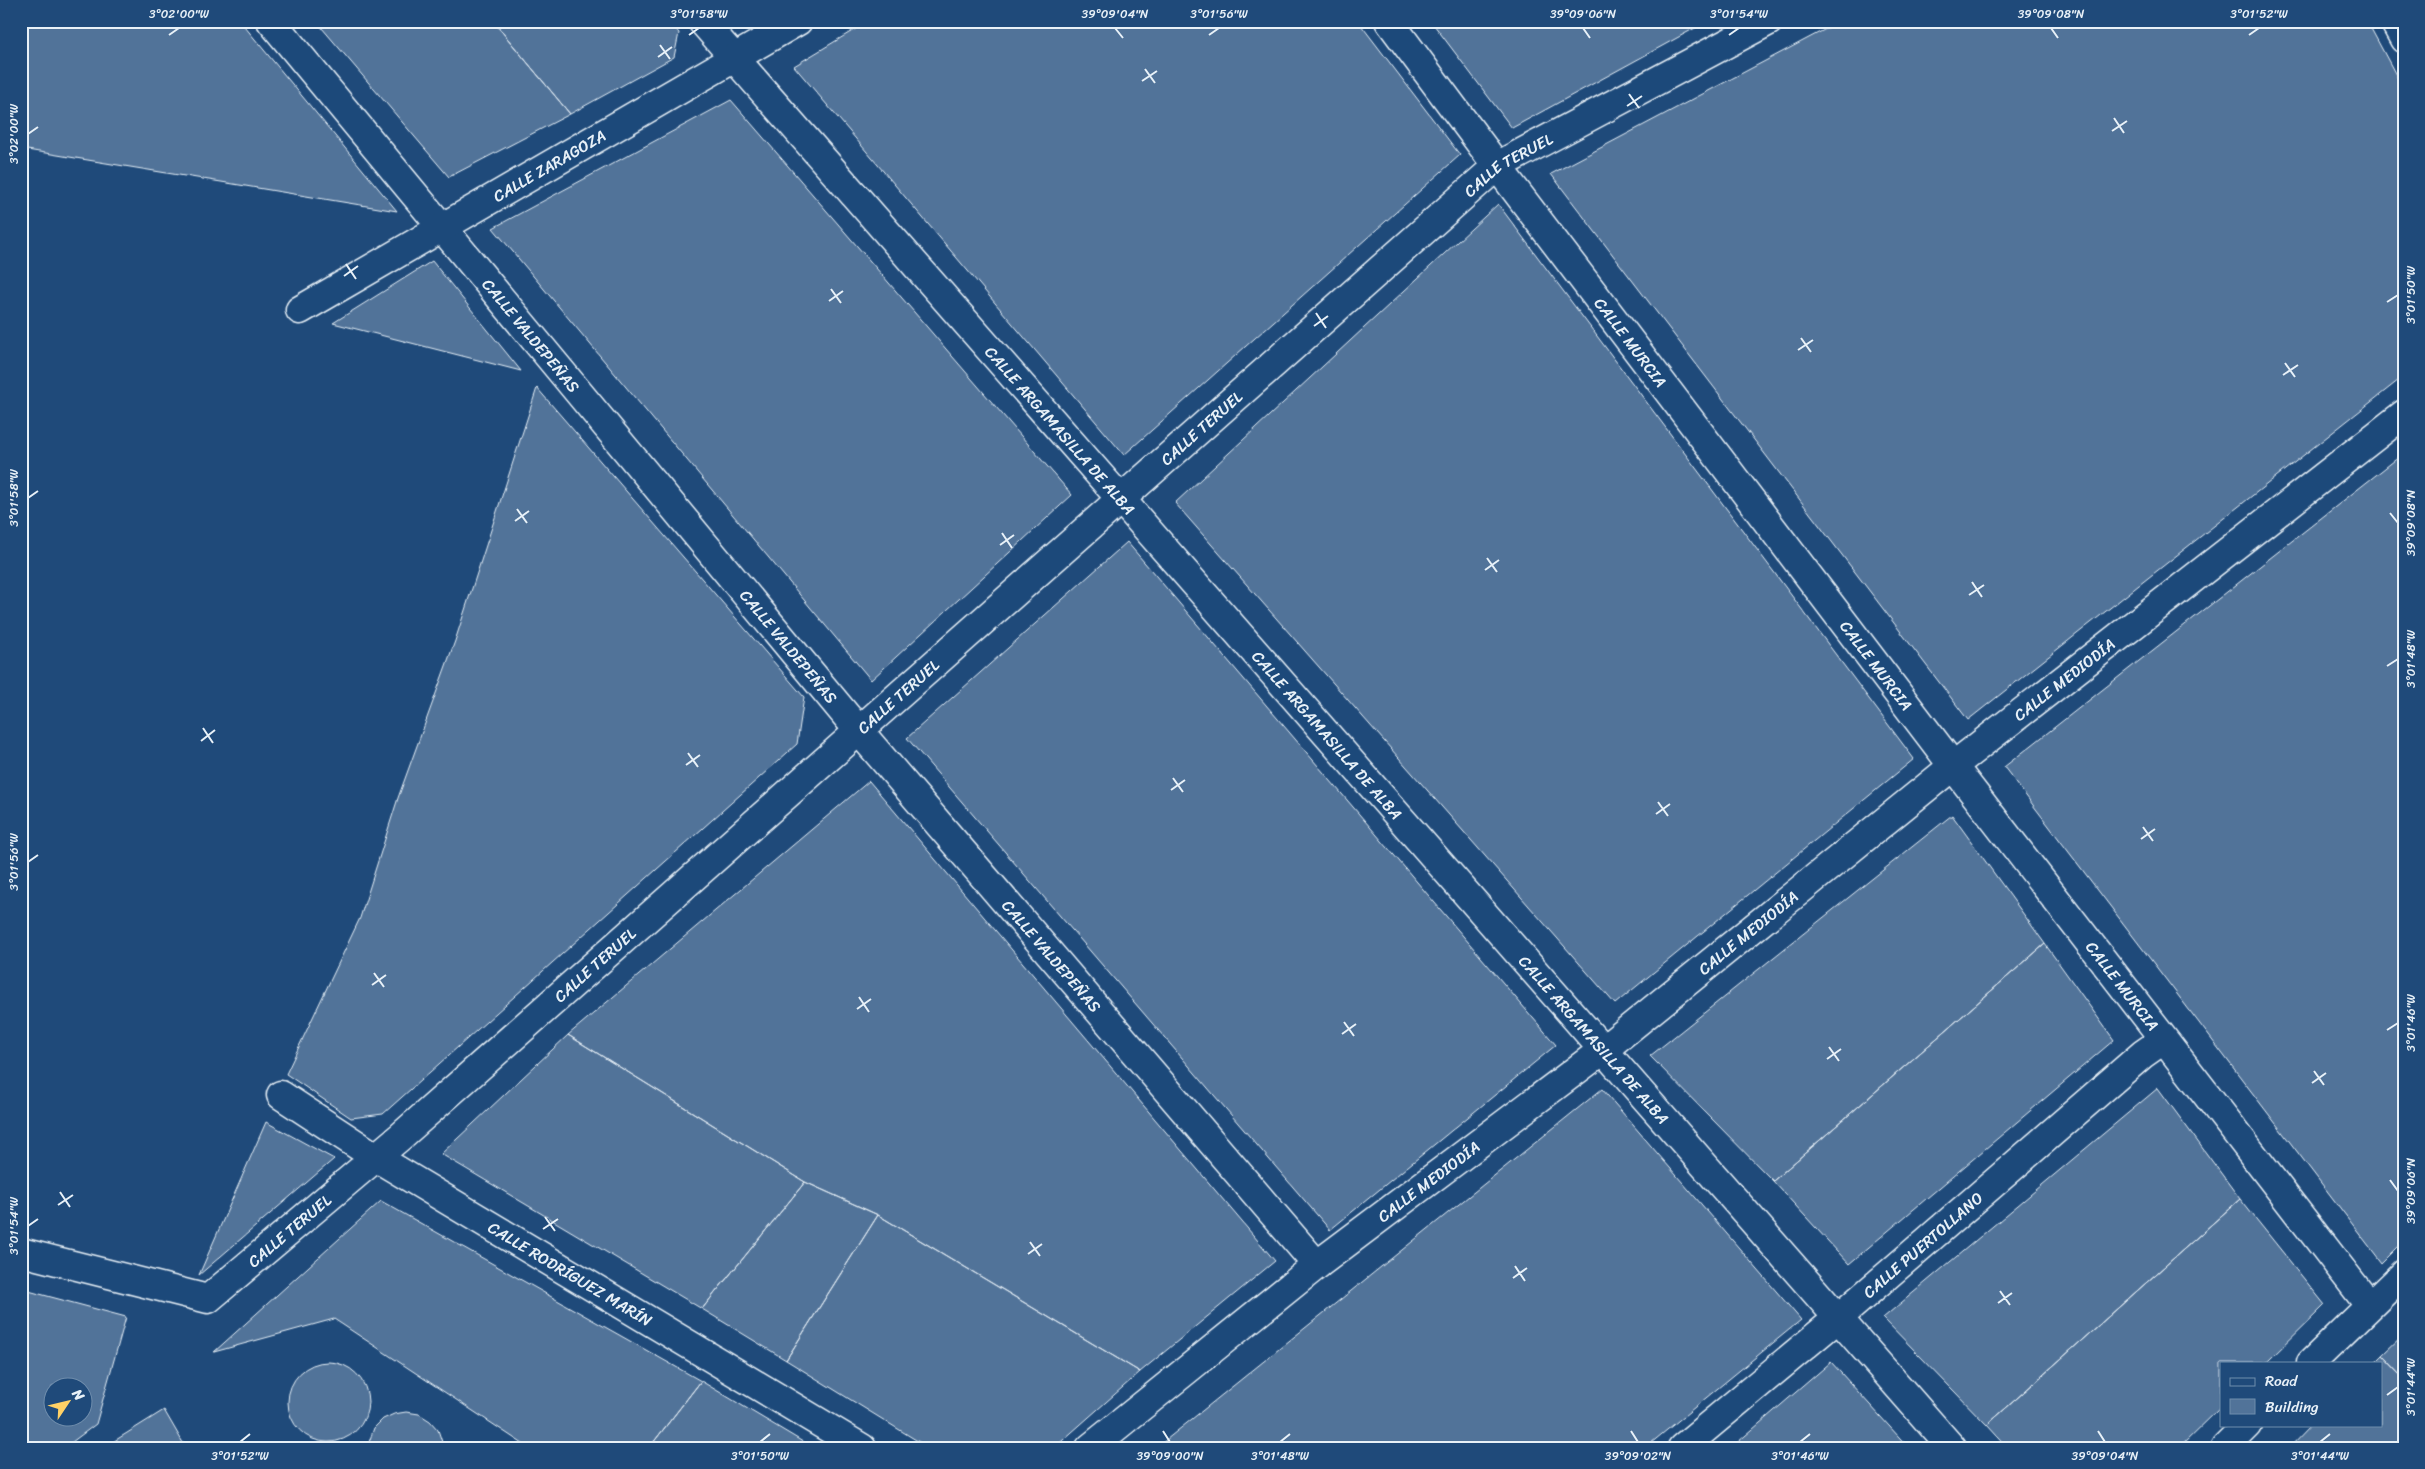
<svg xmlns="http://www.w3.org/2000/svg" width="2425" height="1469" font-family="Sriracha,sans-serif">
<rect width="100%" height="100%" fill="#1f4a7a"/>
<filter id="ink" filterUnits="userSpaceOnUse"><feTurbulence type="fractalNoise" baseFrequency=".02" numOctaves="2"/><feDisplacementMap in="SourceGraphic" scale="10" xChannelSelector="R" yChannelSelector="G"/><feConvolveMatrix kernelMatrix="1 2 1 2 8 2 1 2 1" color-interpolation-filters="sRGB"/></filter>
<g filter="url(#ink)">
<!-- building -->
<path fill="#517399" stroke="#e8f1f8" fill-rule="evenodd" d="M21,21H240L397,211L21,149Z
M316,21H493L570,114L449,177Z
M493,21H669L679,33L674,57L570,114Z
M869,21H1358L1460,155L1124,455L794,66Z
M1431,21H1708L1512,128Z
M1841,21H2367L2404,90V376L1968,720L1551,174Z
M731,100L1072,495L871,680L493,228Z
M1498,204L1914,759L1615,1004L1175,503Z
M432,261L521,371L333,323Z
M537,388L804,697L797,744L383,1114L351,1118L286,1074L360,918L398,798L455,641Z
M2404,453V1241L2382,1263L2004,767Z
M1127,542L1556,1045L1330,1230L907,738Z
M869,781L1275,1261L1140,1372L878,1215L805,1182L568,1035Z
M1952,815L2045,944L1773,1181L1650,1056Z
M2045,944L2114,1040L1849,1264L1773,1181Z
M568,1035L805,1182L702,1309L441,1154Z
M2158,1088L2240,1199L1987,1425L1883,1318Z
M1602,1089L1801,1320L1645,1448H1156Z
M266,1122L334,1159L199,1275Z
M805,1182L878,1215L786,1360L702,1309Z
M2240,1199L2325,1305L2266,1363H2221V1407L2179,1448H2008L1987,1425Z
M381,1201L701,1381L649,1448H529L334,1319L214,1352Z
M878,1215L1140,1372L1054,1448H929L786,1360Z
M21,1289L126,1317L96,1424L64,1448H21ZM52,1386H82V1416H52Z
M2404,1334V1378L2382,1355Z
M2382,1355L2404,1378V1448H2289L2311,1425H2381V1363H2374Z
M1831,1362L1909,1448H1731Z
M288 1402a40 40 0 1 1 80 0a40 40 0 1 1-80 0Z
M701,1381L813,1448H649Z
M164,1410L186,1448H103Z
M406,1412L419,1414L430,1421L438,1430L444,1448H367L374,1428L383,1419L394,1414Z"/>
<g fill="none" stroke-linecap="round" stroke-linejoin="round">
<!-- street casing -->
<g stroke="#e8f1f8" stroke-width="31">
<g id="street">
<path id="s1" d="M271,21L859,731L1317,1265"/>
<path id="s2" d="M702,21L1952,1448"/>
<path id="s3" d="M1389,21L1497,166L1953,766L2369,1305"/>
<path d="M2394,21L2404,39"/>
<path id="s4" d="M300,310L798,21"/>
<path id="s5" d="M281,1095L377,1158L862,1448"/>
<path id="s6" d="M21,1252L208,1299L400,1137L1497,166L1769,21"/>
<path d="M2311,1363L2404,1273"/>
<path id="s7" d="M1090,1448L1317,1265L1603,1050L1953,766L2404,414"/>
<path id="s8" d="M1682,1448L1838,1318L2143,1054L2163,1040"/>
<path d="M2225,1448L2248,1425"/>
</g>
</g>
<!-- street -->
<use href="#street" stroke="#1f4a7a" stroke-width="28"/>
</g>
</g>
<!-- ticks -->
<path fill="none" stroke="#e8f1f8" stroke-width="2" d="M1115,28L1123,38M1583,28L1590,38M2051,28L2058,38M169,35L179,28M689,35L699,28M1209,35L1219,28M1729,35L1739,28M2249,35L2259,28M660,45L670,59M658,57L672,47M1145,69L1155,83M1142,81L1157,71M1629,94L1639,108M1627,106L1642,96M2114,118L2124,133M2112,131L2127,121M28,134L38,127M346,264L356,279M344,276L358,266M831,289L841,303M829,301L843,291M2387,302L2398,295M1316,313L1326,328M1314,326L1328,316M1801,338L1811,352M1798,350L1813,340M2285,363L2295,377M2283,375L2298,365M28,498L38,491M517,509L527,523M2390,513L2398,523M515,521L529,511M1002,533L1012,548M1000,545L1014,535M1487,558L1497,572M1485,570L1499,560M1972,582L1982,597M1969,595L1984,585M2387,666L2398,659M203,728L213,743M201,741L215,730M688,753L698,767M686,765L700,755M1173,778L1183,792M1171,790L1185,780M1658,802L1668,816M1656,814L1670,804M2143,827L2153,841M2141,839L2155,829M28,862L38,855M374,973L384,987M372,985L386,975M859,997L869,1012M857,1009L871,999M1344,1022L1354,1036M2387,1030L2398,1023M1342,1034L1356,1024M1829,1047L1839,1061M1827,1059L1841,1049M2314,1071L2324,1085M2312,1083L2326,1073M2390,1180L2398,1191M60,1192L70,1207M58,1205L73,1195M545,1217L555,1231M28,1226L38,1219M543,1229L558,1219M1030,1242L1040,1256M1028,1254L1042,1244M1515,1266L1525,1281M1513,1278L1527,1268M2000,1291L2010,1305M1998,1303L2012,1293M2387,1395L2398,1387M1163,1431L1170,1442M1631,1431L1638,1442M2098,1431L2105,1442M240,1442L250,1434M760,1442L770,1434M1280,1442L1290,1434M1800,1442L1810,1434M2320,1442L2330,1434"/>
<g text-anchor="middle" stroke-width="4.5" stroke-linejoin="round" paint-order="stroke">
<!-- street labels -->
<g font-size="16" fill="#e8f1f8" stroke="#1f4a7a">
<text dy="6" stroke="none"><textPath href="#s4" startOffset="288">CALLE ZARAGOZA</textPath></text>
<text dy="6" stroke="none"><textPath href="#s6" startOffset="1919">CALLE TERUEL</textPath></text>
<text dy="6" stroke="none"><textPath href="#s1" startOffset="408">CALLE VALDEPEÑAS</textPath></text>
<text dy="6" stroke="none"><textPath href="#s3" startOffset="402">CALLE MURCIA</textPath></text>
<text dy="6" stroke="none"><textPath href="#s6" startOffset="1514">CALLE TERUEL</textPath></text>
<text dy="6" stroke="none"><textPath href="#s2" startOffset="544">CALLE ARGAMASILLA DE ALBA</textPath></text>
<text dy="6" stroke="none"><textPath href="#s1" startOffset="812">CALLE VALDEPEÑAS</textPath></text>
<text dy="6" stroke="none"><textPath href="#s3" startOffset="808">CALLE MURCIA</textPath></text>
<text dy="6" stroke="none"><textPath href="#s7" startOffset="1241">CALLE MEDIODÍA</textPath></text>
<text dy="6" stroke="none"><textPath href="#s6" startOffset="1109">CALLE TERUEL</textPath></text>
<text dy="6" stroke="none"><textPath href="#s2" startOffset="949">CALLE ARGAMASILLA DE ALBA</textPath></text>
<text dy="6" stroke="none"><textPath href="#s7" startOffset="836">CALLE MEDIODÍA</textPath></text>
<text dy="6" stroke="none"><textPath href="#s1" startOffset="1218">CALLE VALDEPEÑAS</textPath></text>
<text dy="6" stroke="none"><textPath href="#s6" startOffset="704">CALLE TERUEL</textPath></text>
<text dy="6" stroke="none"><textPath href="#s3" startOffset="1212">CALLE MURCIA</textPath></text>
<text dy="6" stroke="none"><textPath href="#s2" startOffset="1354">CALLE ARGAMASILLA DE ALBA</textPath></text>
<text dy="6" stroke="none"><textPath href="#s7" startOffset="431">CALLE MEDIODÍA</textPath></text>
<text dy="6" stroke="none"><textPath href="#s6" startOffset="299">CALLE TERUEL</textPath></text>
<text dy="6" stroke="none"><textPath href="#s8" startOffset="315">CALLE PUERTOLLANO</textPath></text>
<text dy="6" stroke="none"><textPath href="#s5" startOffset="340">CALLE RODRÍGUEZ MARÍN</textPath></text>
</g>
</g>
<!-- margin -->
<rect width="2425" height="1469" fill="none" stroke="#1f4a7a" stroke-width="55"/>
<!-- legend -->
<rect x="2220" y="1362" width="162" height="65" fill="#1f4a7a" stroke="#6f8dac"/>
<rect x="2230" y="1378" width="25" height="8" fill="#1f4a7a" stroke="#6f8dac"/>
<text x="2265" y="1386" font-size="15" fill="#e8f1f8">Road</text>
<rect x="2230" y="1399" width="25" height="15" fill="#517399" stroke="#6f8dac"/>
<text x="2265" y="1412" font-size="15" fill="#e8f1f8">Building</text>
<!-- north arrow -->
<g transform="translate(68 1402) rotate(55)"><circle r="24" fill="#1f4a7a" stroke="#6f8dac"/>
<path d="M0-4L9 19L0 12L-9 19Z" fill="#ffd166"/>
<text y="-8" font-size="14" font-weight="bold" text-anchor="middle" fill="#e8f1f8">N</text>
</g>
<rect x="28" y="28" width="2370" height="1414" fill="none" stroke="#e8f1f8" stroke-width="2"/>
<g font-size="12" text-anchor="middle" fill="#e8f1f8">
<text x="179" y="18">3°02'00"W</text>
<text x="699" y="18">3°01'58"W</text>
<text x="1115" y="18">39°09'04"N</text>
<text x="1219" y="18">3°01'56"W</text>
<text x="1583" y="18">39°09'06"N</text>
<text x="1739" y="18">3°01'54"W</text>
<text x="2051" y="18">39°09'08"N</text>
<text x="2259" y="18">3°01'52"W</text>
<text transform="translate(14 134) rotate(-90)" y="4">3°02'00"W</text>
<text transform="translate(2411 295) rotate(-90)" y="4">3°01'50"W</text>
<text transform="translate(14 498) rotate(-90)" y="4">3°01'58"W</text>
<text transform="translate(2411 523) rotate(-90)" y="4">39°09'08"N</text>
<text transform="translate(2411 659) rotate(-90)" y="4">3°01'48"W</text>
<text transform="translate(14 862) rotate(-90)" y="4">3°01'56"W</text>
<text transform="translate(2411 1023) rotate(-90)" y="4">3°01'46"W</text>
<text transform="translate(2411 1191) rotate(-90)" y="4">39°09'06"N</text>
<text transform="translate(14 1226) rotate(-90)" y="4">3°01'54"W</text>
<text transform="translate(2411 1387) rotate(-90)" y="4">3°01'44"W</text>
<text x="240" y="1460">3°01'52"W</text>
<text x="760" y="1460">3°01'50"W</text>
<text x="1170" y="1460">39°09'00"N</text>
<text x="1280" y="1460">3°01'48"W</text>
<text x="1638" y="1460">39°09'02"N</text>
<text x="1800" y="1460">3°01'46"W</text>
<text x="2105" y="1460">39°09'04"N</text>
<text x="2320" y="1460">3°01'44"W</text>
</g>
</svg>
